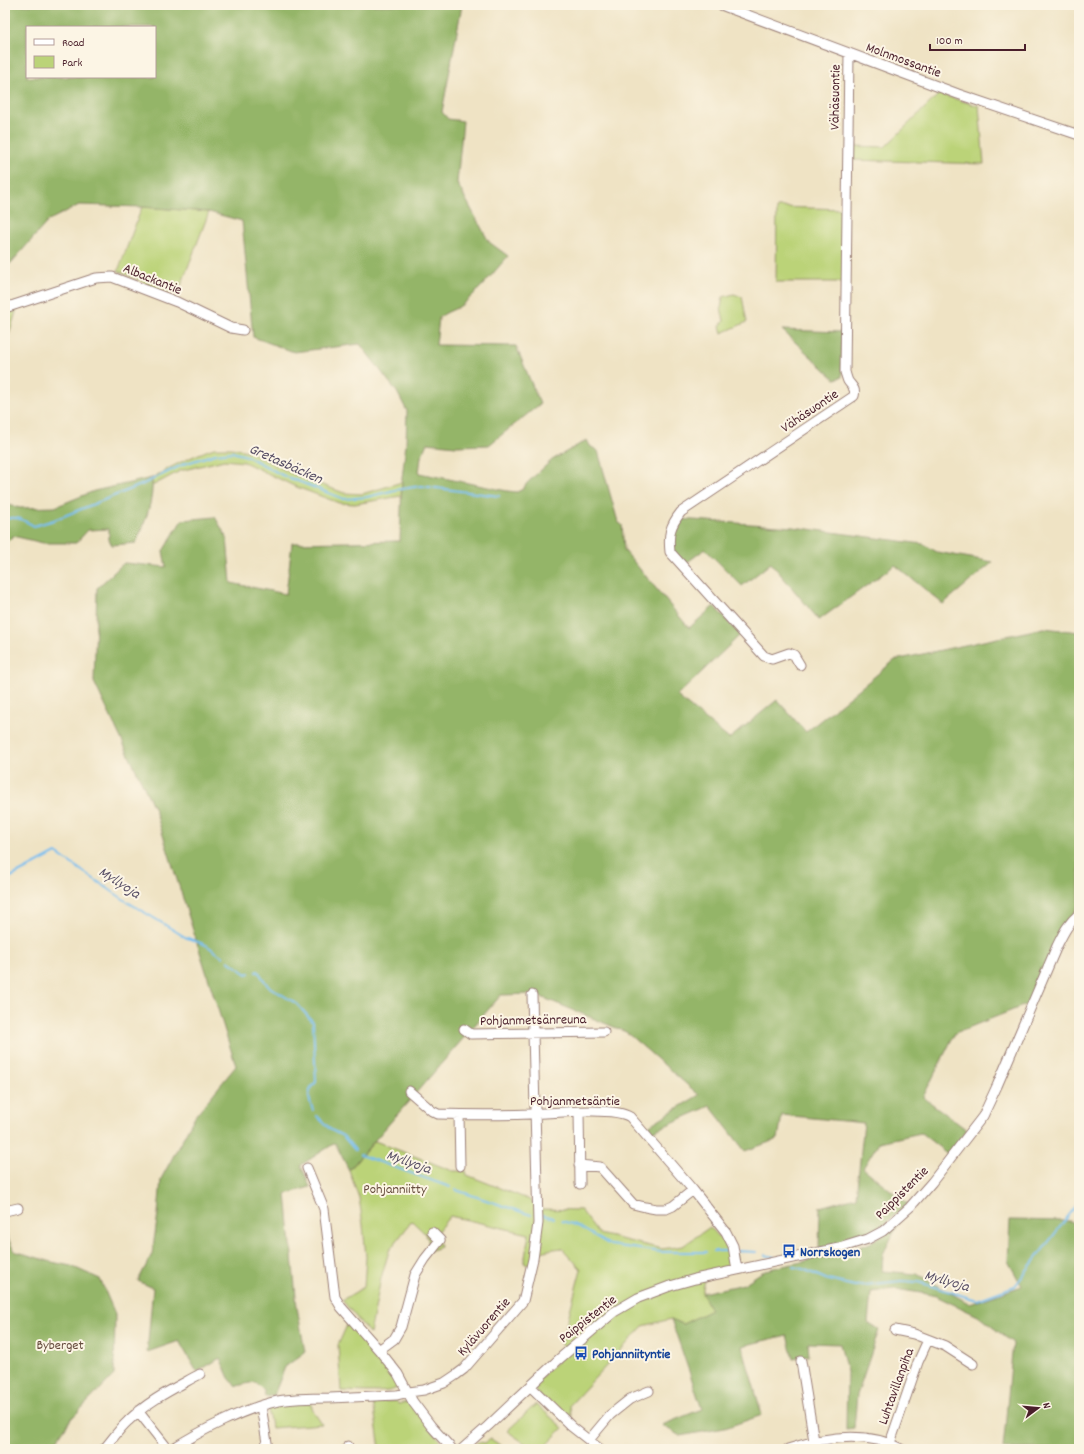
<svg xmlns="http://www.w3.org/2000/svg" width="1084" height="1454" font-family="Dekko,sans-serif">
<rect width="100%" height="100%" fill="#fcf5e5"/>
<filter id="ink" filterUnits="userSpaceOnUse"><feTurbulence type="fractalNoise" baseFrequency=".025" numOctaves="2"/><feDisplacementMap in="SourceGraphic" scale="8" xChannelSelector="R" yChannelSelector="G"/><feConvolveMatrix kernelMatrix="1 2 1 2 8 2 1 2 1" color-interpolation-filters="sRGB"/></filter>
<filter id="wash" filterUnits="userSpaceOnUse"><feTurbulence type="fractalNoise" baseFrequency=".012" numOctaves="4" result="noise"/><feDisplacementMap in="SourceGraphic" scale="16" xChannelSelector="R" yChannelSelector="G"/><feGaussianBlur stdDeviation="0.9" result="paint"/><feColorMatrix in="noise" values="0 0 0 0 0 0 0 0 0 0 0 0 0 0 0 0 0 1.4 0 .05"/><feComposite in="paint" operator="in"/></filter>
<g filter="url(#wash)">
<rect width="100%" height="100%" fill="#efe3c4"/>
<!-- green -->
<path fill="#bbd378" stroke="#827952" d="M939,94L979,106L984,164L852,160V146L885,147Z
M142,207L209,212L177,296L118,271Z
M777,207L844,209V282H776Z
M734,294L742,297L747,322L722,333L720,326L724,321L721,308L723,297Z
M19,303L5,346V308Z
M214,448H231L248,451L293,474L344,493L362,494L402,482L401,496L355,504L339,503L294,486L244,462L224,460L180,471L152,486V478C172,466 192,456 214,448Z
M375,1141L453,1171H466L467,1175L530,1200L541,1209L581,1210L599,1234L662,1249L683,1246L710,1227L736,1255L737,1270L706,1276L702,1293L712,1310L683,1324L671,1319L643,1326L570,1405L572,1427L531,1387L569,1350L561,1345L581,1269L562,1248C547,1250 535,1250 532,1267L524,1263L529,1234L450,1216L436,1233L440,1247L426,1252C434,1237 421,1231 412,1221L389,1251L381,1278L370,1334L342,1300L364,1287L366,1257L363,1225L359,1198L349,1170Z
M348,1323L396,1375L399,1384C398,1387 398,1387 395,1389C385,1394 353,1391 341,1391L338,1345Z
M396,1401L398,1404L406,1402L412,1404L444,1446L442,1449H380L373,1402Z
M310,1403L315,1414L322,1424L271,1428L268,1408L278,1405Z
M536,1404L563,1428L542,1449H533L507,1431Z
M491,1439L506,1449H470L478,1442L485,1443Z"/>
<!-- forest -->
<path fill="#94b568" stroke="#6f6a4a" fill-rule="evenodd" d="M5,5H462L442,112L448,119L463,121L457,183L489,242L508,256C494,272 480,290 463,304C456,310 446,311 439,318L436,345L516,346L540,404L489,445L456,446L427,443L421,457L419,473L507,491L517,492L523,489L527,483L552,460L587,440L590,446L598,451L618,522L622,525L624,550L689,628L714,606L740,635L677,696L729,739L777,700L806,732L895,660L1044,628L1079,632V903L1028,1004L955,1033L923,1097L967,1130L948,1154L921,1133L879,1142L863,1168L908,1204L881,1227L866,1236L819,1248L820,1207L856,1197L864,1123L782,1115L778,1139L745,1151L710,1106L651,1132L652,1130L648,1126L699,1095L626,1032L534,994L501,995L349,1170L335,1143L301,1165L310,1187L286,1194L297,1307L305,1352L285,1367L274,1395L265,1397L264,1391L255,1382L236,1386L229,1378L220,1358L197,1372L179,1341L147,1352L153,1288L138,1281L152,1254L158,1214L161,1179L195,1116L236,1066L155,810L94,682L97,588L124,563L166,567L163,551L182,520L215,517L227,538L231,583L286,594L292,543L400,541L402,478L406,444L407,411L397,392L360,344L294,352L253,337L242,221L209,212L142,207L79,205L49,220L11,263L5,265ZM27,27H155V77H27Z
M782,330L842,332V377L835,379Z
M152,478C154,501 145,522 136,543L112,545L109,540V529L88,530L76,543H43L13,536L5,544V504L20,508L55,507L94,491Z
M679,519L793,527L923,544L937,552L993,562L943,604L895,565L819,620L771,563L742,586L705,549L685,564L672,551L671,536Z
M1010,1220L1070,1221L1079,1225V1449H1003L1013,1343L978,1316L936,1296L922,1293L894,1289L871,1292L868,1323L879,1330L857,1395L854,1428L846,1429L847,1372L840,1344L808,1343L809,1356L793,1358L787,1335L742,1346L762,1415L725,1428L680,1436L662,1425L702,1409L671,1319L683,1324L711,1310L702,1293L744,1284L765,1270L842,1253L870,1243L899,1222L883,1254L882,1271L917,1274L970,1304L1022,1286L1008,1261Z
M5,1232L14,1251L52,1262L71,1266L100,1279L115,1314L114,1375L71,1419L51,1449H5Z"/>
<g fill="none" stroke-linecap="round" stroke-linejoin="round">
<!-- stream -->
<path stroke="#79bff0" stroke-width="2" d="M5,520C15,514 25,521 34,526L54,520L141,485L184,464L215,454L232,452L247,456L282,475L344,499L367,497L395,490L421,486L499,496
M5,880L56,853L126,901L185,937L206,945L223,957
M1075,937L1079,946
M228,961L247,974L249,973
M256,972L258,971L268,986L297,1004L313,1022L316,1082C306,1093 308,1097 313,1110
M317,1116L331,1130L343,1136L355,1150
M360,1155L450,1187
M456,1190L531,1215
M543,1215L554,1218
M562,1221L576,1225L610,1245L661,1252H706
M713,1251H731
M737,1251L756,1252
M765,1255L774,1257
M793,1267L803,1269L828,1280L855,1286L901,1281L918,1282L977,1300L1015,1286L1079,1202"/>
</g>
</g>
<g filter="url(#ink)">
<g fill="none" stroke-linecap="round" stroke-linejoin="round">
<!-- minor casing -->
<g stroke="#9c8178" stroke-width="11">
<path id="minor" d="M721,5L958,94L1079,135
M5,308L96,278L112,277L177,302L231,328L243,330
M800,665L794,655L789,653L772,659L764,656L670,552C668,534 670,526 681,512L854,396C856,388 852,387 848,381C847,379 846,375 845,372L849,54
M464,1029L471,1034L604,1032
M409,1091L432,1111L438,1114C469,1115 500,1115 530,1114C552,1113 614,1106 630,1117L693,1190L726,1232L733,1246L737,1270
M579,1111L580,1184
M459,1115L460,1166
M579,1165L600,1167L633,1204L645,1207L656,1209H666L673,1206L693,1190
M307,1168L324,1209L335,1297L341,1307L379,1350L398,1374L413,1402L431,1426L452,1449
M5,1211L18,1208
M895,1330L914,1334L945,1346L973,1364
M379,1350L394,1339L401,1327L415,1275L425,1259L440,1240L432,1232
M801,1361L814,1441
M531,1387L572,1427L600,1449
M261,1406L268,1449
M138,1411L168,1449
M589,1440L610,1415L630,1399L649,1391
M890,1443L918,1362L928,1340
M104,1449C112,1440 119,1429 128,1421C149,1400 175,1388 200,1374
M172,1449C200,1431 245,1408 278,1401C295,1398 313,1398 330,1398C352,1397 374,1396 397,1395L409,1392L424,1390L444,1383L456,1375L464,1369L523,1301L533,1259L538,1223L532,995
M347,1449L348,1446
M462,1449L488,1426L558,1360L614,1312L638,1298L670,1286L695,1279L839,1248L868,1239L883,1231L910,1207L932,1182L983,1116L997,1086L1057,946C1063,934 1068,923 1079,914
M788,1449C824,1437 866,1430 901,1449"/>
</g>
<!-- minor -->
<use href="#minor" stroke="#fff" stroke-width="9"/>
</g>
</g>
<!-- icons -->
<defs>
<g id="bus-bare" transform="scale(1.08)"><path d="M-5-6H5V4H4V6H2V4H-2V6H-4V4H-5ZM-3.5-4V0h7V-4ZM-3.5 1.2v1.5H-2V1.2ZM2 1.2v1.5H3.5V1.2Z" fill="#1a4fb4" stroke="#fcf5e5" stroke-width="2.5" paint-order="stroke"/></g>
</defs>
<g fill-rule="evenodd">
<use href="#bus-bare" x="789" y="1251"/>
<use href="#bus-bare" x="581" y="1353"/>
</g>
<g text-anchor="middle" stroke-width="4" stroke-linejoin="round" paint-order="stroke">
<!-- street labels -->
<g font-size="14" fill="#4a1f2b" stroke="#fcf5e5">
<text transform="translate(904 59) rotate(20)" y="5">Molnmossantie</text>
<text transform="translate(834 97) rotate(-89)" y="5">Vähäsuontie</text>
<text transform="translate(153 278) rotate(22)" y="5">Albackantie</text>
<text transform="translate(809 410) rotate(-34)" y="5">Vähäsuontie</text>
<text transform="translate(533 1019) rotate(-1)" y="5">Pohjanmetsänreuna</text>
<text x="575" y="1105">Pohjanmetsäntie</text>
<text transform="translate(901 1192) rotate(-45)" y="5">Paippistentie</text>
<text transform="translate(587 1318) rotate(-38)" y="5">Paippistentie</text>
<text transform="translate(483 1326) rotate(-49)" y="5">Kylävuorentie</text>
<text transform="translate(895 1386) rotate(-70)" y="5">Luhtavillanpiha</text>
</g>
<!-- park labels -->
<g font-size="14" fill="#664c3e" stroke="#fcf5e5">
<text x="395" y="1193">Pohjanniitty</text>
<text x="60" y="1349">Byberget</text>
</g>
<!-- transit labels -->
<g font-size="14" font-weight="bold" fill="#164399" stroke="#fcf5e5" text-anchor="start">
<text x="800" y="1256">Norrskogen</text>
<text x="592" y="1358">Pohjanniityntie</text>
</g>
<!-- water labels -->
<g font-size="15" font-style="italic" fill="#584f66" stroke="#fcf5e5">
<text transform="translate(286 463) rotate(24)" y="5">Gretasbäcken</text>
<text transform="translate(120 882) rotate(33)" y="5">Myllyoja</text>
<text transform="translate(409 1161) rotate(20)" y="5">Myllyoja</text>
<text transform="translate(947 1280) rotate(16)" y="5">Myllyoja</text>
</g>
</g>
<!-- margin -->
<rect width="1084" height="1454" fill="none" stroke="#fcf5e5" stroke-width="20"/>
<!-- legend -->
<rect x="26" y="26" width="130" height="52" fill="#fcf5e5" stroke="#b59f9b"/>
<rect x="34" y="39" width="20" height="6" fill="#ffffff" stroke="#b59f9b"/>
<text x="62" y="46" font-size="12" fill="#4a1f2b">Road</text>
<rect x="34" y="56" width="20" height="12" fill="#bbd378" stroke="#b59f9b"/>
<text x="62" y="66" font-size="12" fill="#4a1f2b">Park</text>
<!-- north arrow -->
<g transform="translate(1038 1408) rotate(74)" stroke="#fcf5e5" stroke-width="3" paint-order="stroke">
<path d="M0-3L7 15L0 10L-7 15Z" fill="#4a1f2b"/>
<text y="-6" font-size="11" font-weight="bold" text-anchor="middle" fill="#4a1f2b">N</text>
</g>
<!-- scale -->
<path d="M930 44v6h95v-6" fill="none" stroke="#4a1f2b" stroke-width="2"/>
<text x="936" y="44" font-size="12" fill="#4a1f2b" stroke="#fcf5e5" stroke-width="3" paint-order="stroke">100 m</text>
</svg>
